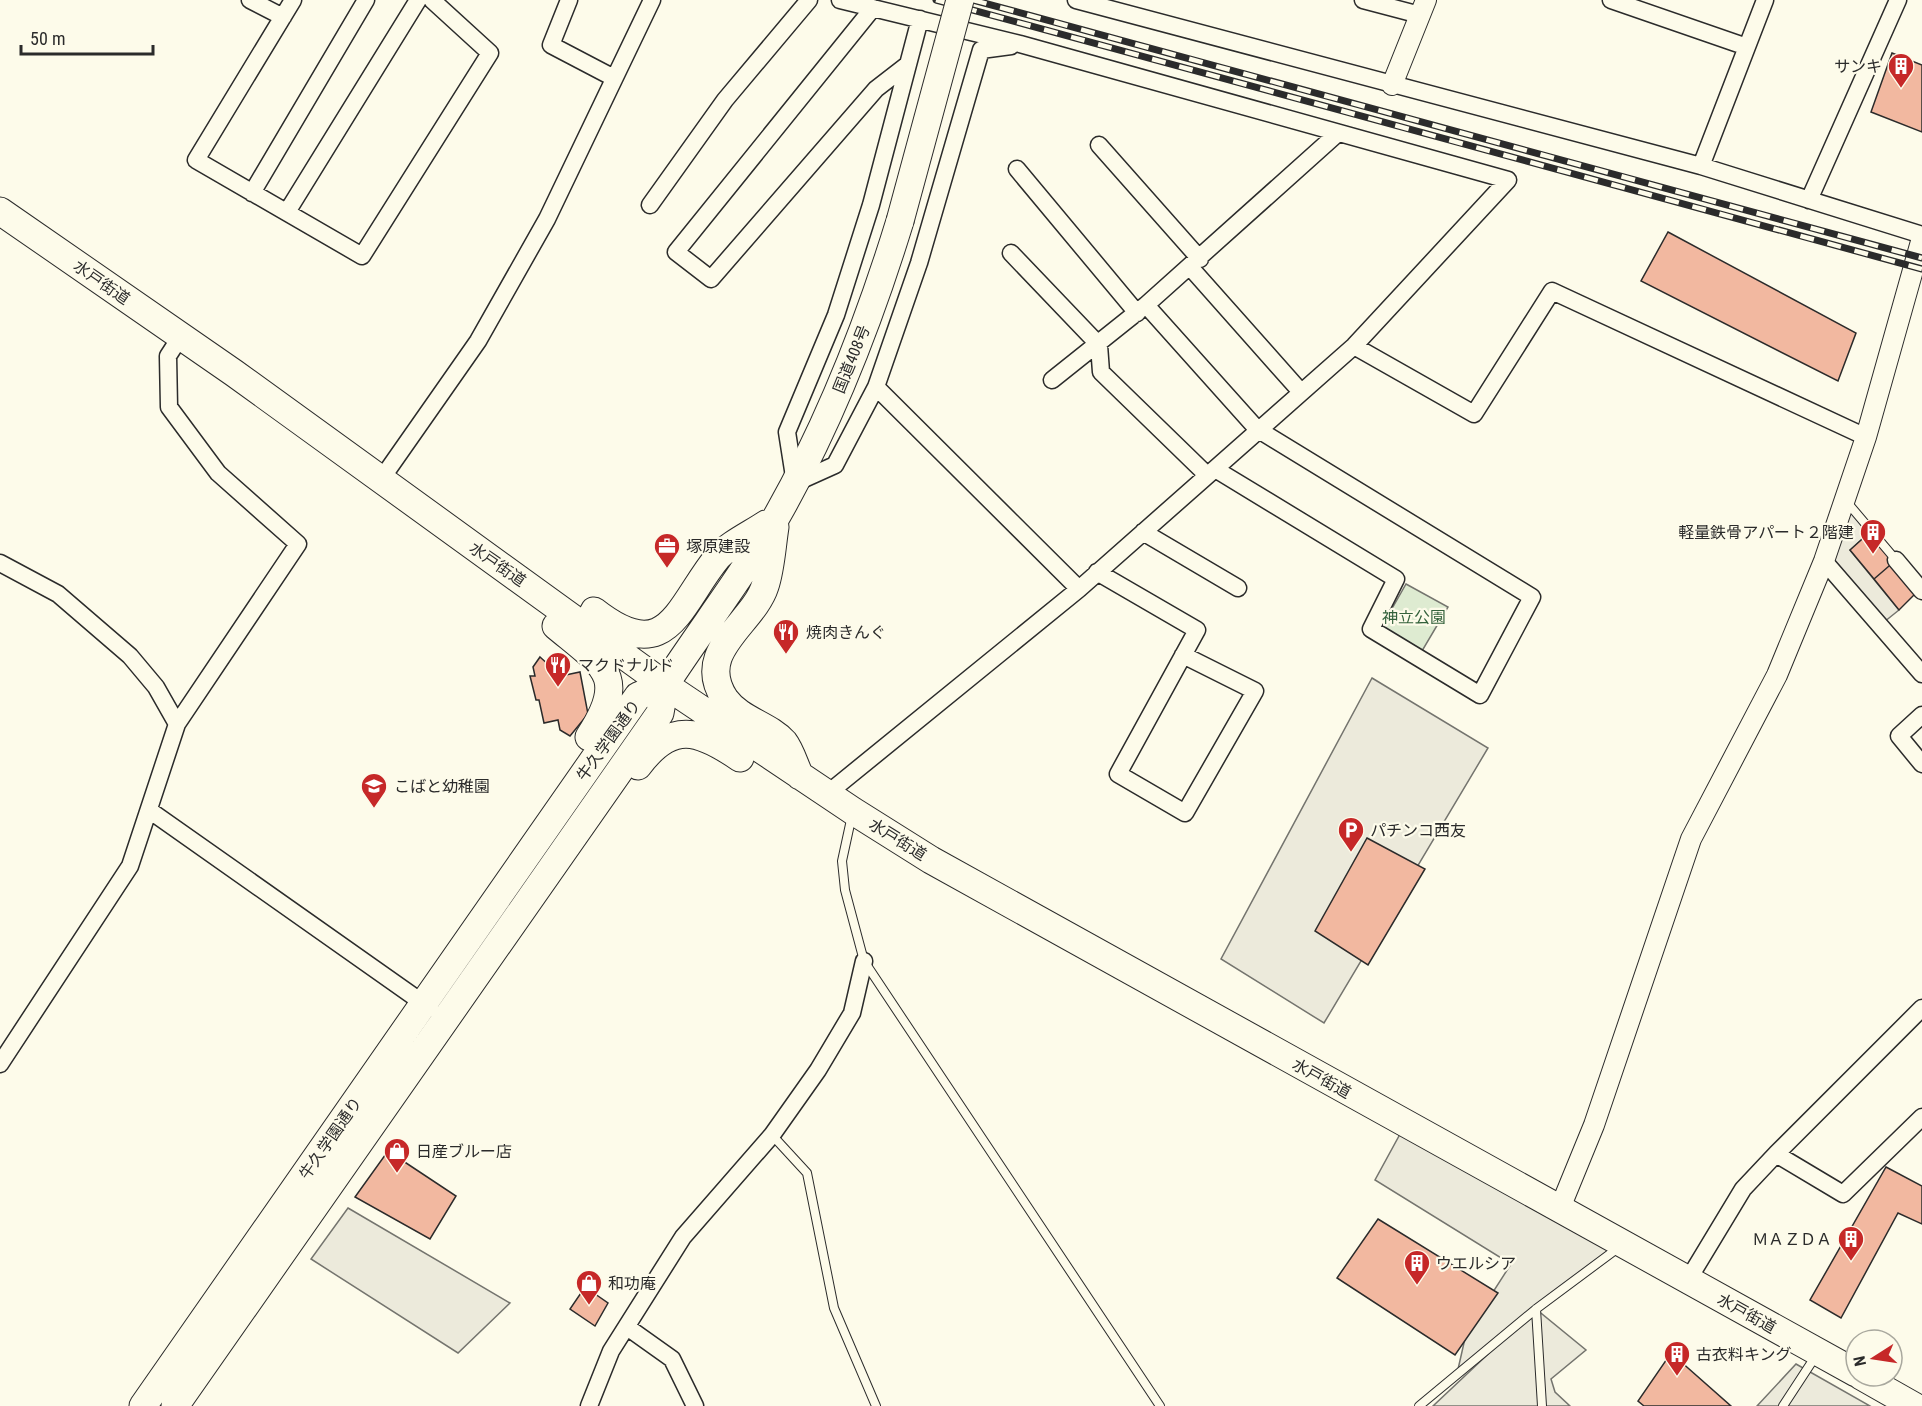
<svg xmlns="http://www.w3.org/2000/svg" width="1922" height="1406" font-family="'Roboto Condensed','Noto Sans JP',sans-serif">
<rect width="100%" height="100%" fill="#fdfbea"/>
<!-- green -->
<path fill="#deebd1" stroke="#74746e" stroke-width="1.5" d="M1406,584L1448,607L1422,651L1381,628Z"/>
<!-- parking -->
<path fill="#eceadb" stroke="#74746e" stroke-width="1.5" d="M1844,498L1870,532L1850,550L1899,610L1879,626L1824,561Z
M1372,678L1488,748L1324,1023L1221,959Z
M1405,1125L1622,1245L1536,1309L1586,1350L1551,1379L1555,1392L1570,1406H1433L1521,1323L1456,1378L1466,1334L1511,1264L1375,1180Z
M348,1208L510,1303L458,1353L311,1259Z
M1796,1364L1870,1406H1757Z"/>
<!-- building -->
<path fill="#f2b8a0" stroke="#2b2b2b" stroke-width="1.5" d="M1892,53L1922,65V132L1871,112Z
M1668,232L1856,333L1838,381L1641,281Z
M1870,532L1896,560L1874,579L1850,550Z
M1896,560L1920,589L1899,610L1874,579Z
M540,657L561,676L580,672L588,714L570,736L560,730L558,720L544,723L539,700H536L530,676H535L533,667Z
M1367,838L1425,869L1368,965L1315,931Z
M388,1151L456,1196L430,1239L355,1197Z
M1886,1167L1922,1186V1224L1898,1213L1841,1318L1810,1300Z
M1378,1219L1498,1293L1455,1355L1337,1278Z
M585,1287L608,1303L595,1326L570,1309Z
M1671,1353L1731,1406H1644L1638,1401Z"/>
<g fill="none" stroke-linecap="round" stroke-linejoin="round">
<!-- service casing -->
<g stroke="#2b2b2b" stroke-width="10">
<path id="service" d="M1846,501L1896,560
M852,815L842,861L845,890L864,961L1160,1406
M772,1135L807,1173L834,1308L876,1406
M1536,1309L1542,1406
M1419,1406L1536,1309L1618,1248
M1783,1406L1817,1354"/>
</g>
<!-- minor casing -->
<g stroke="#2b2b2b" stroke-width="19">
<path id="minor" d="M250,0L283,17
M293,0L196,160L362,256L490,53L432,0
M569,0L551,45L614,78
M1076,0L1701,166L1922,235
M1363,0L1420,15
M1611,0L1747,47
M873,8L676,252L711,279L876,89L907,65
M920,19L871,205L836,315L787,432L795,483L835,465L876,387L919,263L981,50L1011,46
M1099,145L1200,259
M1701,166L1765,0
M1017,169L1137,313
M252,193L366,0
M1809,200L1898,0
M650,205L725,100L809,0
M287,212L418,0
M1011,253L1099,345L1101,372L1207,475
M1190,267L1301,392
M1146,305L1338,133
M1354,346L1474,414L1552,291L1866,437
M1052,380L1146,305L1257,429L1532,597L1480,695L1371,629L1396,579L1215,469
M876,387L1079,589
M380,481L478,341L547,219L652,0
M1143,532L1238,588
M1896,560L1922,591
M1824,561L1922,674
M0,563L58,594L130,656L156,687L177,724
M1097,572L1197,630L1118,774L1185,813L1255,691L1183,655
M1922,715L1899,736L1922,764
M827,794L1079,589L1354,346L1508,180L1020,44L840,0
M149,810L430,1008
M1922,1008L1776,1154L1843,1194L1922,1117
M0,1064L130,866L177,724L298,544L218,473L169,407L168,356L181,336
M1688,1280L1743,1189L1776,1154
M627,1327L672,1359L695,1406
M589,1406L611,1351L683,1237L772,1135L818,1070L852,1013L864,961"/>
</g>
<!-- tertiary casing -->
<g stroke="#2b2b2b" stroke-width="22">
<path id="tertiary" d="M1392,85L1426,0
M1560,1208L1594,1125L1691,839L1777,675L1824,561L1866,437L1922,238"/>
</g>
<!-- trunk casing -->
<g stroke="#2b2b2b" stroke-width="29">
<path id="trunk" d="M0,211L234,373L665,685L853,811L931,860L1856,1373
M775,527C772,546 771,568 765,586C753,624 693,651 725,699C740,720 769,725 784,742C791,751 795,766 800,776
M594,611C668,669 678,606 717,558C728,545 751,534 766,524
M556,626C604,666 629,676 589,737
M638,766C672,720 699,730 740,758
M1861,1376L1914,1406
M143,1406L638,696L665,685
M175,1406L660,713L665,685C702,628 745,573 778,514C830,422 869,322 900,221"/>
</g>
<!-- service -->
<use href="#service" stroke="#fdfbea" stroke-width="8"/>
<!-- minor -->
<use href="#minor" stroke="#fdfbea" stroke-width="16"/>
<!-- tertiary -->
<use href="#tertiary" stroke="#fdfbea" stroke-width="20"/>
<!-- trunk -->
<use href="#trunk" stroke="#fdfbea" stroke-width="27"/>
<!-- rail casing -->
<g stroke="#2b2b2b" stroke-width="7">
<path id="rail" d="M936,0L1922,269
M973,0L1922,258"/>
</g>
<!-- rail -->
<use href="#rail" stroke="#fdfbea" stroke-width="4.5" stroke-dasharray="14" stroke-linecap="butt"/>
<!-- trunk-bridge casing -->
<g stroke="#2b2b2b" stroke-width="29" stroke-linecap="butt">
<path id="trunk-bridge" d="M900,221L960,0"/>
</g>
<!-- trunk-bridge -->
<use href="#trunk-bridge" stroke="#fdfbea" stroke-width="27"/>
</g>
<!-- icons -->
<defs>
<g id="building-pin" transform="scale(1.35)"><path d="M0 17L-7.5 6A9.5 9.5 0 1 1 7.5 6Z" fill="#c62828" stroke="#fdfbea"/><path d="M-4-6H4V6H1V3H-1V6H-4ZM-2.5-4.3h1.7v1.8h-1.7ZM.8-4.3h1.7v1.8H.8ZM-2.5-1h1.7V.8h-1.7ZM.8-1h1.7V.8H.8Z" fill="#fff"/></g>
<g id="office-pin" transform="scale(1.35)"><path d="M0 17L-7.5 6A9.5 9.5 0 1 1 7.5 6Z" fill="#c62828" stroke="#fdfbea"/><path d="M-6-3h4V-5.5h4V-3h4V5H-6ZM-1-4.5V-3h2v-1.5ZM-6 0V1H6V0Z" fill="#fff"/></g>
<g id="restaurant-pin" transform="scale(1.35)"><path d="M0 17L-7.5 6A9.5 9.5 0 1 1 7.5 6Z" fill="#c62828" stroke="#fdfbea"/><path d="M-5-6h1v4h1v-4h1v4h1v-4h1v5L-1.5 .5V6h-2V.5L-5-1ZM5-6V6H3V1.5H1.5Q1.5-4 5-6Z" fill="#fff"/></g>
<g id="school-pin" transform="scale(1.35)"><path d="M0 17L-7.5 6A9.5 9.5 0 1 1 7.5 6Z" fill="#c62828" stroke="#fdfbea"/><path d="M0-5L7-2L0 1L-7-2ZM-4 1L0 2.5L4 1V4Q0 6-4 4Z" fill="#fff"/></g>
<g id="parking-pin" transform="scale(1.35)"><path d="M0 17L-7.5 6A9.5 9.5 0 1 1 7.5 6Z" fill="#c62828" stroke="#fdfbea"/><path d="M-3.5-5.5H1a3.5 3.5 0 0 1 0 7H-1V5.5H-3.5ZM-1-3.4V-.6H.8a1.4 1.4 0 0 0 0-2.8Z" fill="#fff"/></g>
<g id="shop-pin" transform="scale(1.35)"><path d="M0 17L-7.5 6A9.5 9.5 0 1 1 7.5 6Z" fill="#c62828" stroke="#fdfbea"/><path d="M-5-2.5h2.3a2.7 3.5 0 0 1 5.4 0H5L5.5 6h-11ZM-1.5-2.5h3a1.5 2.3 0 0 0-3 0Z" fill="#fff"/></g>
</defs>
<g fill-rule="evenodd">
<use href="#building-pin" x="1901" y="66"/>
<use href="#building-pin" x="1873" y="532"/>
<use href="#office-pin" x="667" y="546"/>
<use href="#restaurant-pin" x="786" y="632"/>
<use href="#restaurant-pin" x="558" y="665"/>
<use href="#school-pin" x="374" y="786"/>
<use href="#parking-pin" x="1351" y="830"/>
<use href="#shop-pin" x="397" y="1151"/>
<use href="#building-pin" x="1851" y="1239"/>
<use href="#building-pin" x="1417" y="1263"/>
<use href="#shop-pin" x="589" y="1283"/>
<use href="#building-pin" x="1677" y="1354"/>
</g>
<g text-anchor="middle" stroke-width="4.5" stroke-linejoin="round" paint-order="stroke">
<!-- poi labels -->
<g font-size="16" fill="#2b2b2b" stroke="#fdfbea" text-anchor="start">
<text x="1882" y="72" text-anchor="end">サンキ</text>
<text x="1854" y="538" text-anchor="end">軽量鉄骨アパート２階建</text>
<text x="686" y="552">塚原建設</text>
<text x="806" y="638">焼肉きんぐ</text>
<text x="578" y="671">マクドナルド</text>
<text x="394" y="792">こばと幼稚園</text>
<text x="1370" y="836">パチンコ西友</text>
<text x="416" y="1157">日産ブルー店</text>
<text x="1832" y="1245" text-anchor="end">ＭＡＺＤＡ</text>
<text x="1436" y="1269">ウエルシア</text>
<text x="608" y="1289">和功庵</text>
<text x="1696" y="1360">古衣料キング</text>
</g>
<!-- street labels -->
<g font-size="16" fill="#2b2b2b" stroke="#fdfbea">
<text transform="translate(102 282) rotate(35)" y="6">水戸街道</text>
<text transform="translate(851 359) rotate(-68)" y="6">国道408号</text>
<text transform="translate(498 564) rotate(35)" y="6">水戸街道</text>
<text transform="translate(608 740) rotate(-54)" y="6">牛久学園通り</text>
<text transform="translate(898 839) rotate(32)" y="6">水戸街道</text>
<text transform="translate(1322 1078) rotate(29)" y="6">水戸街道</text>
<text transform="translate(330 1138) rotate(-55)" y="6">牛久学園通り</text>
<text transform="translate(1747 1313) rotate(29)" y="6">水戸街道</text>
</g>
<!-- park labels -->
<g font-size="16" fill="#34623c" stroke="#fdfbea">
<text x="1414" y="623">神立公園</text>
</g>
</g>
<!-- north arrow -->
<g transform="translate(1874 1358) rotate(258)"><circle r="28" fill="#fdfbea" stroke="#a9a89e" stroke-width="1.5"/>
<path d="M0-4.5L10 22L0 15L-10 22Z" fill="#c62828"/>
<text y="-9" font-size="16" font-weight="bold" text-anchor="middle" fill="#2b2b2b">N</text>
</g>
<!-- scale -->
<path d="M21 45v9h132v-9" fill="none" stroke="#2b2b2b" stroke-width="3"/>
<text x="30" y="45" font-size="18" fill="#2b2b2b" stroke="#fdfbea" stroke-width="4.5" paint-order="stroke">50 m</text>
</svg>
